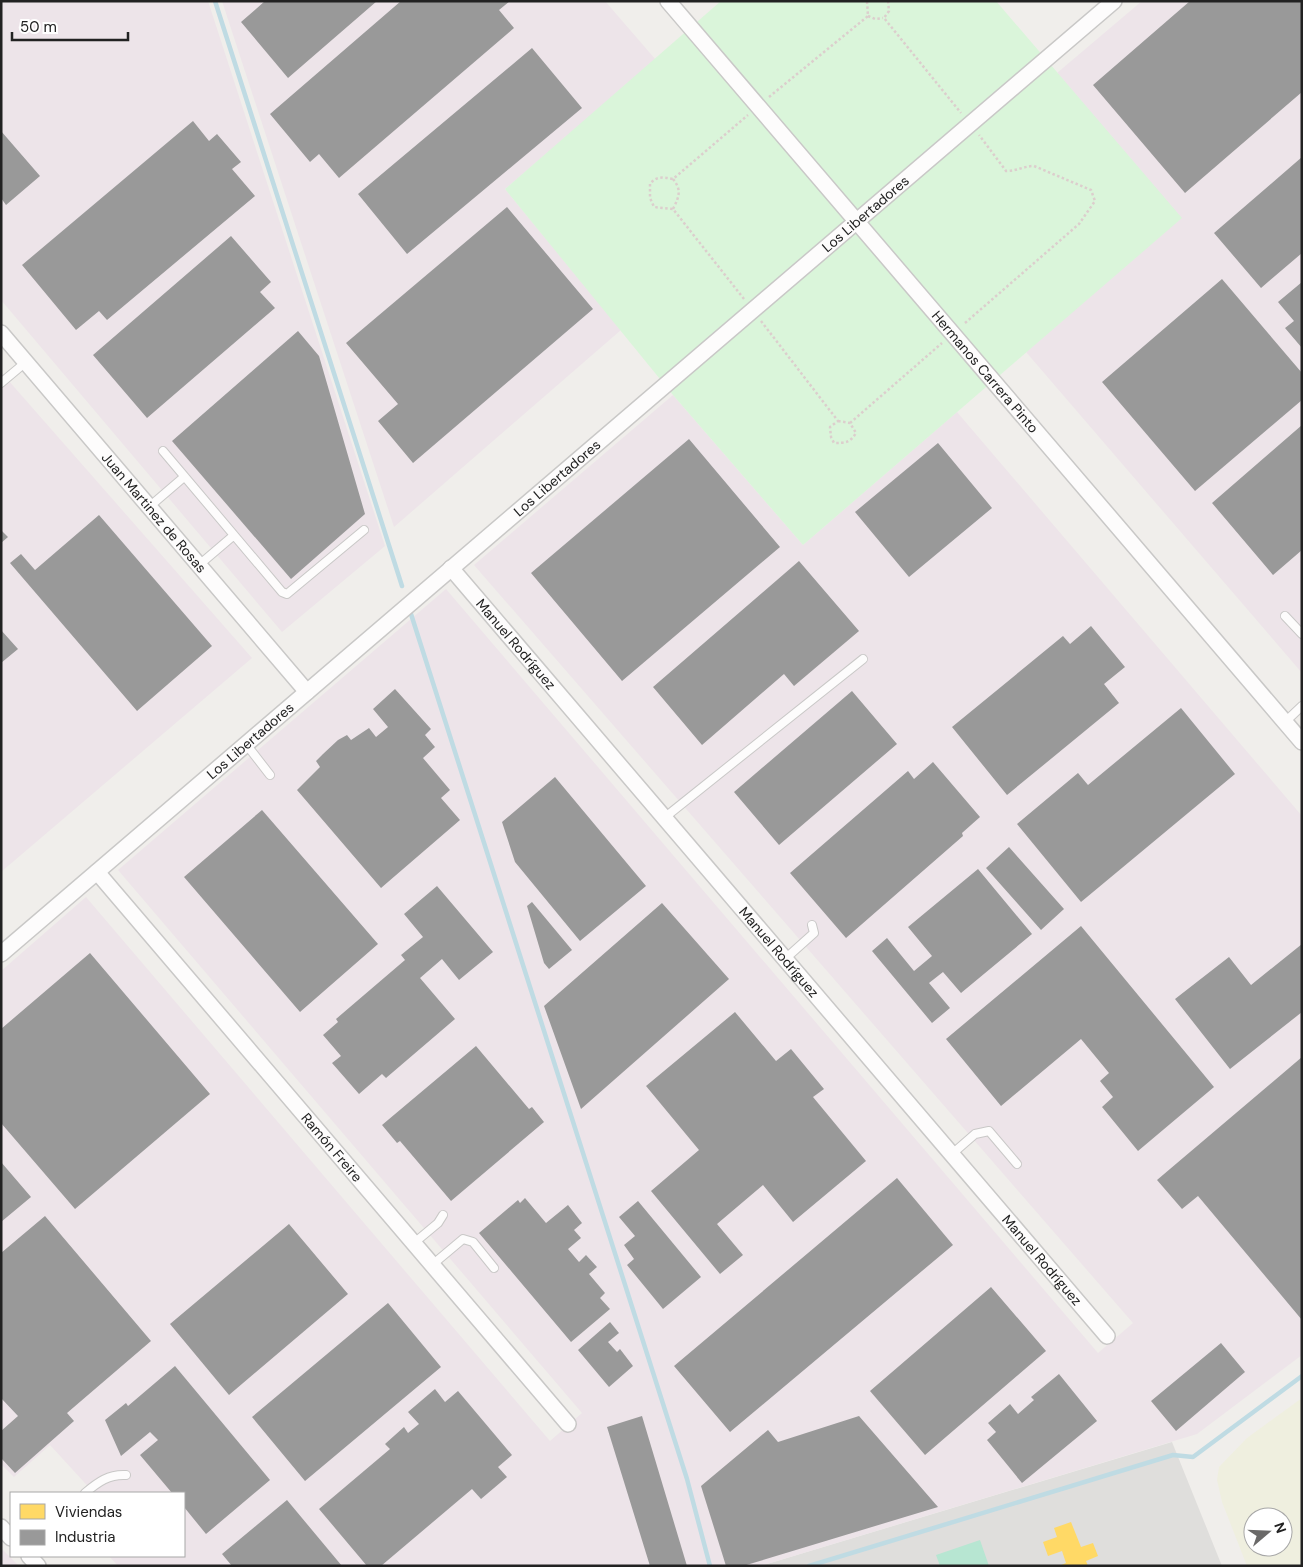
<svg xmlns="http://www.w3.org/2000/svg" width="1303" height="1567" font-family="'DM Sans',sans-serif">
<rect width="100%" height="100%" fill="#f0eeeb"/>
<!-- residential -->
<path fill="#dfdedc" d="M1172,1442L1222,1566H760Z"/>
<!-- industrial -->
<path fill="#ede4e9" d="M1,1H208L385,546L282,632L1,300Z
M222,1H605L656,60L505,189L621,330L394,527Z
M1142,1H1302V673L1026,352L1181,218L1057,73Z
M1,372L252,658L1,872Z
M673,395L803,545L957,412L1302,816V1355L1197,1434L760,1566H118L109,1556H184V1493H94L50,1445L14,1477L1,1464V971L86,897L550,1441L582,1413L118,870L446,589L1098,1353L1133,1323L474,565Z
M1,1548L19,1566H1Z"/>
<!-- farmland -->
<path fill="#efefdf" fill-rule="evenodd" d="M1302,1398V1566H1247L1222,1502L1217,1480L1219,1467L1247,1438ZM1253,1517H1283V1547H1253Z"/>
<!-- park -->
<path fill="#daf5da" d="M721,1H996L1182,218L803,545L673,395L505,189Z"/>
<!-- pitch -->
<path fill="#b7e6d2" d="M980,1540L989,1566H940L936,1555Z"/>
<!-- homes -->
<path fill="#ffd966" d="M1071,1522L1081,1547L1093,1543L1098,1556L1086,1561L1088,1566H1059L1066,1563L1062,1551L1048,1556L1043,1542L1057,1537L1054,1528Z"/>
<!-- industry -->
<path fill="#999" d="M265,1H377L288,78L241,22Z
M401,1H510L499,10L514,28L339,178L319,154L310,162L270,114Z
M1190,1H1302V92L1185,193L1093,85Z
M532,48L582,108L407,254L358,194Z
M193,121L209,141L217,134L241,162L232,169L255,196L107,320L99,311L76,330L22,265Z
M1,131L40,176L6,205L1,198Z
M1302,157V253L1261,288L1214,233Z
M507,207L593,309L413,463L378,421L398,404L346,343Z
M231,236L271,282L260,292L275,308L147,418L93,355Z
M1222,279L1302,373V400L1195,491L1102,382Z
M1302,282V348L1285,328L1294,321L1278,302Z
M298,331L319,356L365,514L291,579L172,441Z
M1302,425V550L1273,575L1212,503Z
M689,439L780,547L622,681L531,573Z
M938,443L992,508L909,577L855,512Z
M99,515L212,646L137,711L10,563L21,554L35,570Z
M1,530L8,537L1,543Z
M799,561L859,631L794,686L784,674L702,745L653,687Z
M1091,626L1125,667L1104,684L1119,703L1007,795L952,727L1063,636L1070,644Z
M1,630L18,649L1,663Z
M395,689L431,729L425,735L435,747L423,758L450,790L441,798L460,820L381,888L297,790L320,767L316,761L323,754L338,740L347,735L351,740L369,728L376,737L388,727L373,709Z
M852,691L897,744L779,845L734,792Z
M1181,708L1235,774L1081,902L1017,824L1078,773L1088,785Z
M933,762L980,817L962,833L963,836L846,938L790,873L908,771L914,779Z
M555,777L646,886L580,941L515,862L502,822Z
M262,810L378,944L300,1012L184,877Z
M1009,847L1064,909L1041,930L986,868Z
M978,869L1032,934L961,993L943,972L929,983L950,1008L932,1023L872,951L887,938L914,971L932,956L908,927Z
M437,886L493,952L459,980L442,959L420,978L455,1019L386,1078L382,1074L359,1094L332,1063L341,1056L323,1035L338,1022L336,1019L405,960L401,955L423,937L404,914Z
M532,902L572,950L549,969L544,963L527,906Z
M662,903L729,979L581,1109L544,1006Z
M1081,926L1214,1087L1138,1151L1102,1107L1113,1097L1100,1081L1109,1073L1081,1039L1001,1106L946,1039Z
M1302,944V1012L1230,1069L1175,999L1229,957L1251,985Z
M90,953L210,1094L75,1209L1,1123V1029Z
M735,1012L776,1061L791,1049L824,1089L813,1097L866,1161L793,1222L763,1185L717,1224L743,1255L720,1274L651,1191L699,1150L646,1086Z
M476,1046L529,1109L532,1107L544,1122L451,1201L400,1141L397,1143L382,1125Z
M1302,1057V1320L1198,1196L1182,1209L1157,1180Z
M1,1162L31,1197L1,1222Z
M897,1178L953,1245L730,1432L674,1366Z
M525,1198L546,1223L568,1205L582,1223L574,1230L581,1238L568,1249L579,1262L586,1255L597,1267L589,1274L605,1293L600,1298L610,1309L571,1342L479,1233L518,1200L520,1203Z
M638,1201L701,1277L663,1309L627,1265L634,1259L624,1245L635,1236L619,1217Z
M45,1216L151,1341L67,1413L74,1421L15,1473L1,1458V1431L18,1416L1,1398V1253Z
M289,1224L348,1294L229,1395L170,1324Z
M991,1287L1046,1351L925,1455L870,1391Z
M388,1303L441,1367L305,1481L252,1417Z
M610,1322L619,1333L608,1342L617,1352L620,1349L633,1366L609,1387L578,1350Z
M1221,1343L1245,1372L1176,1431L1151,1401Z
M175,1366L270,1480L206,1534L184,1507V1493H172L140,1455L158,1440L150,1432L121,1456L105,1420L126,1403L128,1406Z
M1059,1374L1097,1421L1022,1483L987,1440L996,1432L988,1423L1010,1404L1018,1414L1034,1400L1031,1397Z
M435,1389L445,1402L458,1391L512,1455L498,1467L507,1477L481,1499L472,1489L381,1566H367L319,1509L390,1449L385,1444L404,1427L408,1433L419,1424L408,1412Z
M642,1416L687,1566H650L607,1427Z
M859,1416L938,1507L743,1566H726L701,1486L768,1430L778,1442Z
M287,1500L342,1566H232L222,1554Z"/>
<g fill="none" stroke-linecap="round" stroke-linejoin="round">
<!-- stream -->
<path stroke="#bfdbe3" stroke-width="4.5" d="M215,1L402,586
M411,614L687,1479L710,1566
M809,1566L1173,1455L1193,1457L1302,1376"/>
<!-- service casing -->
<g stroke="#c9c8c7" stroke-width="10">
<path id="service" d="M1,383L26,362
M163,451L282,592L287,594L364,530
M149,507L184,477
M199,565L233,536
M1285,616L1302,634
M1285,722L1302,706
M246,744L270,775
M664,818L863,659
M785,959L814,933L812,925
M952,1154L975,1134L989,1131L1017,1164
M414,1243L438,1223L443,1215
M432,1265L463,1239L473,1242L494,1268
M85,1493C98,1482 109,1474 126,1475"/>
</g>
<!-- minor casing -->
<g stroke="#c9c8c7" stroke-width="18">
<g id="minor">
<path id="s1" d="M668,1L1302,742"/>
<path id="s2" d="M1,333L307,692"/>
<path id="s3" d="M451,568L1107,1336"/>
<path id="s4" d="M97,872L568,1424"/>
<path id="s5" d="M1,954L1114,1"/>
<path d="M1,1527L11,1538"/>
<path d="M29,1556L38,1566"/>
</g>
</g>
<!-- path -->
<path stroke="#dccecd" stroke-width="2.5" stroke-dasharray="2.5 2.5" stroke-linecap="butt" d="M888,1L889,11L884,18L961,113
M868,16L875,19L883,18
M769,97L868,16L867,1
M673,179C682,190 679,197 673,209
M744,299L673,209L654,207L650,198V184C656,176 663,177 673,179L748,115
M761,321L838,421L830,427L831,437L834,443C845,443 850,443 856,433L850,423L838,421
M965,323L1079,224L1095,201L1091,190L1034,166C1024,166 1017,171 1006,171L979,135
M850,423L942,343"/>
<!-- service -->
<use href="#service" stroke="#fdfcfc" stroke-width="8"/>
<!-- minor -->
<use href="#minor" stroke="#fdfcfc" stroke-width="15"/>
</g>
<g text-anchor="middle" stroke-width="5" stroke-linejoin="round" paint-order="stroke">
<!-- street labels -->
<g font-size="14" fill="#222" stroke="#fff">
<text dy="5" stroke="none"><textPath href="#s5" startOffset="1138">Los Libertadores</textPath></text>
<text dy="5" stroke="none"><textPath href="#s1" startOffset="488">Hermanos Carrera Pinto</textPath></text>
<text dy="5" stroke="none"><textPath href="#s5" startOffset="732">Los Libertadores</textPath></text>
<text dy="5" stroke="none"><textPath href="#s2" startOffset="236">Juan Martinez de Rosas</textPath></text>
<text dy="5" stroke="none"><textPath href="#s3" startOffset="100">Manuel Rodríguez</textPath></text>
<text dy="5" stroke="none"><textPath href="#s5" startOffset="328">Los Libertadores</textPath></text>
<text dy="5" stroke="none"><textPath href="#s3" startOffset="505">Manuel Rodríguez</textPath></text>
<text dy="5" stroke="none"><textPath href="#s4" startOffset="362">Ramón Freire</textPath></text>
<text dy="5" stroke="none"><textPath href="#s3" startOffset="910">Manuel Rodríguez</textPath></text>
</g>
</g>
<!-- border -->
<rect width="1303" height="1567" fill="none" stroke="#222222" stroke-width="5"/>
<!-- legend -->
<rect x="10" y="1492" width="175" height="65" fill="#ffffff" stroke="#a7a7a7"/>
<rect x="20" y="1504" width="25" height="15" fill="#ffd966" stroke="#a7a7a7"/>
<text x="55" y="1517" font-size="15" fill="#222222">Viviendas</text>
<rect x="20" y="1530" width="25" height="15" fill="#999999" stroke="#a7a7a7"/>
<text x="55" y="1542" font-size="15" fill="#222222">Industria</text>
<!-- north arrow -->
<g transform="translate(1268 1532) rotate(71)"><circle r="24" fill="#ffffff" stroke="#a7a7a7"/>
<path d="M0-4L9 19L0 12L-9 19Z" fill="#6a6968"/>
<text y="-8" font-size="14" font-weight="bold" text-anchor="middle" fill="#222222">N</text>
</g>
<!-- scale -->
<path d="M12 32v8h116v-8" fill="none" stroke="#222222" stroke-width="2.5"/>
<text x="20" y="32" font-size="15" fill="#222222" stroke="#ffffff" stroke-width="4" paint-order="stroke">50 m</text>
</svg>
